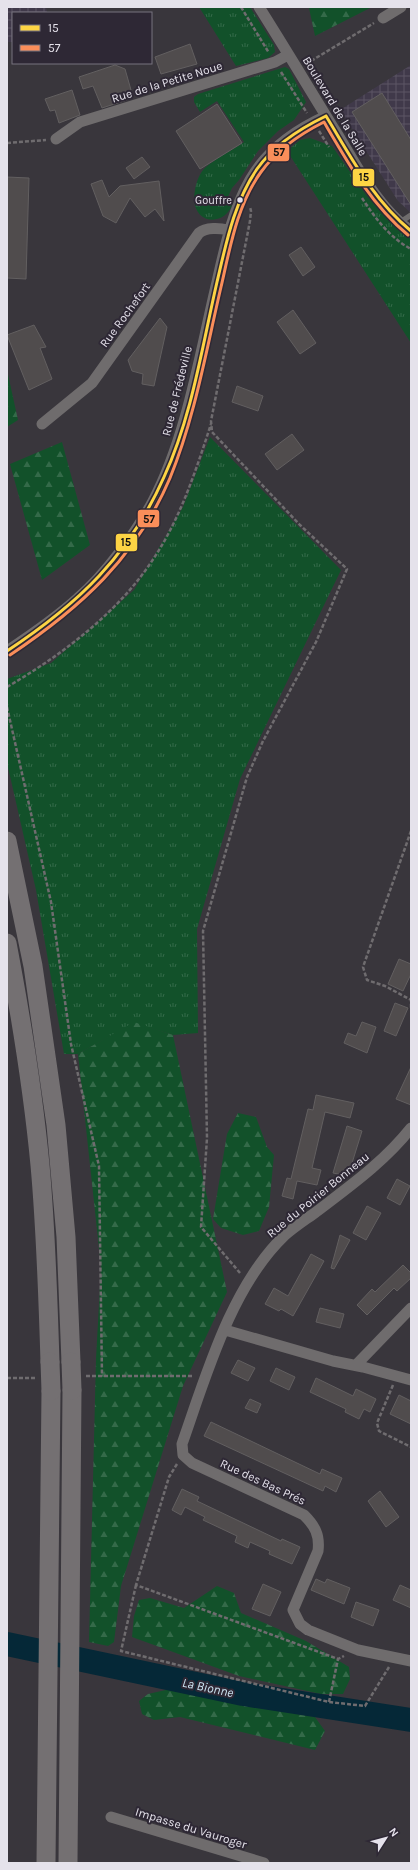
<svg xmlns="http://www.w3.org/2000/svg" width="418" height="1870" font-family="Karla,sans-serif">
<defs>
<pattern id="industrial-grid" width="8" height="8" patternUnits="userSpaceOnUse"><rect width="8" height="8" fill="#40394a"/><path d="M0 4h8M4 0v8" fill="none" stroke="#5b5564"/></pattern>
<pattern id="grass-tufts" width="24" height="20" patternUnits="userSpaceOnUse"><rect width="24" height="20" fill="#12512a"/><path d="M3 7l-1-3M5 7V3M7 7l1-3M15 17l-1-3M17 17v-4M19 17l1-3" fill="none" stroke="#346a49"/></pattern>
<pattern id="forest-firs" width="22" height="20" patternUnits="userSpaceOnUse"><rect width="22" height="20" fill="#12512a"/><path d="M5 1l3.5 6h-7zM16 11l3.5 6h-7z" fill="#346a49"/></pattern>
</defs>
<rect width="100%" height="100%" fill="#39363c"/>
<!-- industrial -->
<path fill="url(#industrial-grid)" d="M7,7H46L47,13H13V42H7Z
M411,65V213L398,201L340,110Z"/>
<!-- grass -->
<path fill="url(#grass-tufts)" d="M199,7H250L274,45L275,52L268,58L236,66Z
M285,67L289,69L306,102L294,120L278,131L258,151L239,180L232,188L227,199L233,202C226,229 188,225 195,190C196,183 199,175 203,170C211,161 233,150 244,142L217,101L200,112L194,102V97L198,94Z
M310,138L332,146L367,196L411,239V343L287,151L300,140Z
M210,437L341,570L240,779L197,929L198,1033L173,1035L134,1023L78,1054H64L36,890L7,763V679L51,663L134,590L183,507Z"/>
<!-- forest -->
<path fill="url(#forest-firs)" d="M311,7H372L315,36L309,8Z
M7,370L18,420L7,427Z
M62,442L90,545L42,580L10,464Z
M134,1022L173,1035L227,1292L183,1386L121,1586L114,1642L108,1646L89,1642L96,1359L101,1267L78,1054Z
M238,1113L256,1117L267,1147L274,1155L269,1207L259,1231L243,1235L221,1228L213,1219L227,1134Z
M217,1586L234,1593L241,1613L306,1641L349,1667L350,1679L343,1694H321L239,1676L132,1637L134,1616L139,1600L150,1598L184,1608Z
M170,1689L315,1717L325,1731L315,1750L180,1717L154,1720L142,1714L139,1701L148,1694Z"/>
<g fill="none" stroke-linecap="round" stroke-linejoin="round">
<!-- river -->
<path stroke="#052837" stroke-width="24" d="M7,1644L243,1694L411,1720"/>
</g>
<!-- building -->
<path fill="#504c4d" stroke="#625f60" d="M190,44L197,64L161,74L155,57Z
M115,65L125,69L131,90L124,92L127,100L102,108L93,86L83,89L79,77Z
M72,90L80,115L59,123L55,110L50,111L45,99Z
M382,93L411,140V205L352,112Z
M217,104L242,143L200,169L176,131Z
M142,157L150,167L134,179L126,168Z
M7,177L29,178L26,279L7,278Z
M102,180L109,197L120,186L159,181L164,221L155,209L145,217L130,198L116,223L103,216L91,184Z
M301,247L315,267L303,276L289,255Z
M293,310L316,343L300,354L277,322Z
M160,318L167,327L154,386L142,384L143,374L132,371L128,360Z
M34,325L46,347L40,348L52,379L29,390L7,335Z
M237,386L263,396L258,411L232,402Z
M292,434L304,450L277,470L265,454Z
M399,959L411,964V974L403,991L388,984Z
M395,1003L408,1008L396,1036L384,1031Z
M362,1022L376,1027L367,1053L344,1043L348,1033L356,1036Z
M411,1067V1105L396,1099Z
M316,1095L354,1103L350,1118L325,1112L312,1168L321,1170L317,1185L297,1181L293,1199L282,1196L287,1178L291,1179L308,1109L313,1110Z
M347,1126L362,1131L348,1176L333,1173Z
M397,1179L410,1186L400,1205L387,1198Z
M367,1206L381,1213L366,1240L353,1233Z
M340,1235L350,1240L334,1269L331,1268Z
M311,1254L324,1261L293,1316L281,1309L279,1311L265,1304L274,1288L288,1296Z
M403,1265L411,1273V1278L397,1291L394,1288L367,1315L357,1305L372,1289L375,1292Z
M320,1308L344,1314L340,1328L316,1322Z
M238,1360L255,1368L248,1381L231,1373Z
M276,1368L295,1377L289,1390L270,1381Z
M316,1378L353,1396L356,1389L376,1399L370,1412L364,1409L359,1419L345,1412L346,1409L310,1392Z
M399,1395L411,1401V1424L390,1414Z
M250,1399L261,1404L257,1413L245,1408Z
M211,1422L320,1474L322,1469L342,1478L336,1492L325,1486L323,1491L204,1436Z
M182,1489L199,1497L197,1501L281,1541L282,1539L300,1547L292,1564L269,1554L270,1551L250,1542L248,1548L235,1542L237,1536L203,1520L205,1517L185,1507L181,1515L172,1510Z
M380,1491L399,1517L386,1527L368,1501Z
M316,1579L325,1583L327,1579L350,1588L344,1604L311,1590Z
M263,1584L281,1592L270,1616L252,1609Z
M400,1585L411,1590V1608L393,1600Z
M356,1602L379,1610L373,1626L351,1617Z"/>
<g fill="none" stroke-linecap="round" stroke-linejoin="round">
<!-- path -->
<path stroke="#6f6c6f" stroke-width="2.5" stroke-dasharray="4 2" stroke-linecap="butt" d="M241,7L269,53
M306,64L374,23
M281,72L307,113
M319,131L329,147
M7,143L46,140
M362,198C375,218 390,238 411,249
M7,687C63,654 118,613 154,558C181,517 196,470 211,424
M7,707L51,902L71,1044L99,1166L102,1376
M411,831L363,967L367,980L385,986L411,1000V1009
M240,1273L201,1227L207,1138L203,931L247,777L263,741L316,642L347,569L300,525L212,432L211,421L250,221L251,211L250,207
M86,1376H193
M7,1378H35
M393,1385L377,1423L379,1431L411,1447
M177,1464L169,1477L136,1585L338,1659L344,1656
M136,1585L121,1651L329,1702L365,1706L389,1667
M329,1702L338,1659"/>
<!-- service -->
<path stroke="#6f6c6d" stroke-width="5.5" d="M399,223L411,215"/>
<!-- minor -->
<path stroke="#6f6c6d" stroke-width="11" d="M259,7C285,48 310,90 336,132C357,166 378,208 411,231
M383,18L401,7
M56,139L80,122L275,62L288,55
M42,424L92,383L199,233C206,227 220,228 228,230
M7,651C31,635 56,618 78,598C105,575 136,533 153,501C187,437 200,353 217,282C225,247 232,212 250,180C267,150 295,130 326,116
M411,1128C384,1162 350,1186 316,1212C305,1220 294,1227 284,1236C231,1287 206,1376 182,1444L183,1455L192,1463L304,1515C315,1526 320,1535 318,1551L293,1610L300,1624L308,1630L358,1650L411,1661
M225,1330L333,1361L363,1367L411,1380
M356,1365L411,1308
M111,1817L264,1863"/>
<!-- trunk -->
<path stroke="#747072" stroke-width="19" d="M7,841L33,966L56,1125L66,1237L71,1362
M7,943C21,1017 33,1091 40,1165C46,1231 48,1296 50,1362
M46,1863L51,1391
M68,1863L72,1390"/>
<!-- trunk-bridge -->
<path stroke="#747072" stroke-width="19" d="M50,1362L51,1391
M71,1362L72,1390"/>
<!-- bus-1 casing -->
<g stroke="#2e2835" stroke-width="6">
<path id="bus-1" d="M326,116C351,157 373,200 411,231
M7,651C78,604 129,556 164,477C192,416 202,347 217,282C226,244 234,202 257,169C274,145 299,129 326,116"/>
</g>
<!-- bus-2 casing -->
<g stroke="#2e2835" stroke-width="6">
<path id="bus-2" d="M10,655C80,608 136,558 170,478C195,417 206,351 221,287C230,248 237,205 261,172C277,150 300,134 324,122C348,163 371,204 408,235"/>
</g>
<!-- bus-1 -->
<use href="#bus-1" stroke="#fdd444" stroke-width="3"/>
<!-- bus-2 -->
<use href="#bus-2" stroke="#fa8e5a" stroke-width="3"/>
</g>
<!-- markers -->
<circle fill="#e5e2eb" stroke="#2e2835" stroke-width="1.5" cx="240" cy="200" r="3.5"/>
<g text-anchor="middle" stroke-width="4" stroke-linejoin="round" paint-order="stroke">
<!-- bus labels -->
<g font-size="11" fill="#e5e2eb" stroke="#2e2835" text-anchor="end">
<text x="232" y="204">Gouffre</text>
</g>
<!-- street labels -->
<g font-size="12" fill="#e5e2eb" stroke="#2e2835">
<text transform="translate(167 82) rotate(-17)" y="4">Rue de la Petite Noue</text>
<text transform="translate(335 106) rotate(59)" y="4">Boulevard de la Salle</text>
<text transform="translate(125 315) rotate(-54)" y="4">Rue Rochefort</text>
<text transform="translate(177 391) rotate(-76)" y="4">Rue de Frédeville</text>
<text transform="translate(318 1195) rotate(-39)" y="4">Rue du Poirier Bonneau</text>
<text transform="translate(263 1482) rotate(25)" y="4">Rue des Bas Prés</text>
<text transform="translate(191 1828) rotate(17)" y="4">Impasse du Vauroger</text>
</g>
<!-- water labels -->
<g font-size="13" font-style="italic" fill="#cbe3f0" stroke="#2e2835">
<text transform="translate(208 1687) rotate(12)" y="5">La Bionne</text>
</g>
</g>
<g stroke="#2e2835" stroke-width="1.5">
<rect x="267" y="143" width="23" height="19" rx="4" fill="#fa8e5a"/>
<rect x="352" y="168" width="23" height="19" rx="4" fill="#fdd444"/>
<rect x="137" y="509" width="23" height="19" rx="4" fill="#fa8e5a"/>
<rect x="115" y="533" width="23" height="19" rx="4" fill="#fdd444"/>
</g>
<g font-size="11" text-anchor="middle" font-weight="bold" fill="#111">
<text x="279" y="156">57</text>
<text x="364" y="181">15</text>
<text x="149" y="523">57</text>
<text x="126" y="546">15</text>
</g>
<!-- border -->
<rect width="418" height="1870" fill="none" stroke="#e5e2eb" stroke-width="16"/>
<!-- legend -->
<rect x="12" y="12" width="140" height="52" fill="#2e2835" stroke="#77727e"/>
<rect x="20" y="25" width="20" height="6" fill="#fdd444" stroke="#77727e"/>
<text x="48" y="32" font-size="12" fill="#e5e2eb">15</text>
<rect x="20" y="45" width="20" height="6" fill="#fa8e5a" stroke="#77727e"/>
<text x="48" y="52" font-size="12" fill="#e5e2eb">57</text>
<!-- north arrow -->
<g transform="translate(386 1838) rotate(54)" stroke="#2e2835" stroke-width="3" paint-order="stroke">
<path d="M0-3L7 15L0 10L-7 15Z" fill="#e5e2eb"/>
<text y="-6" font-size="11" font-weight="bold" text-anchor="middle" fill="#e5e2eb">N</text>
</g>
</svg>
